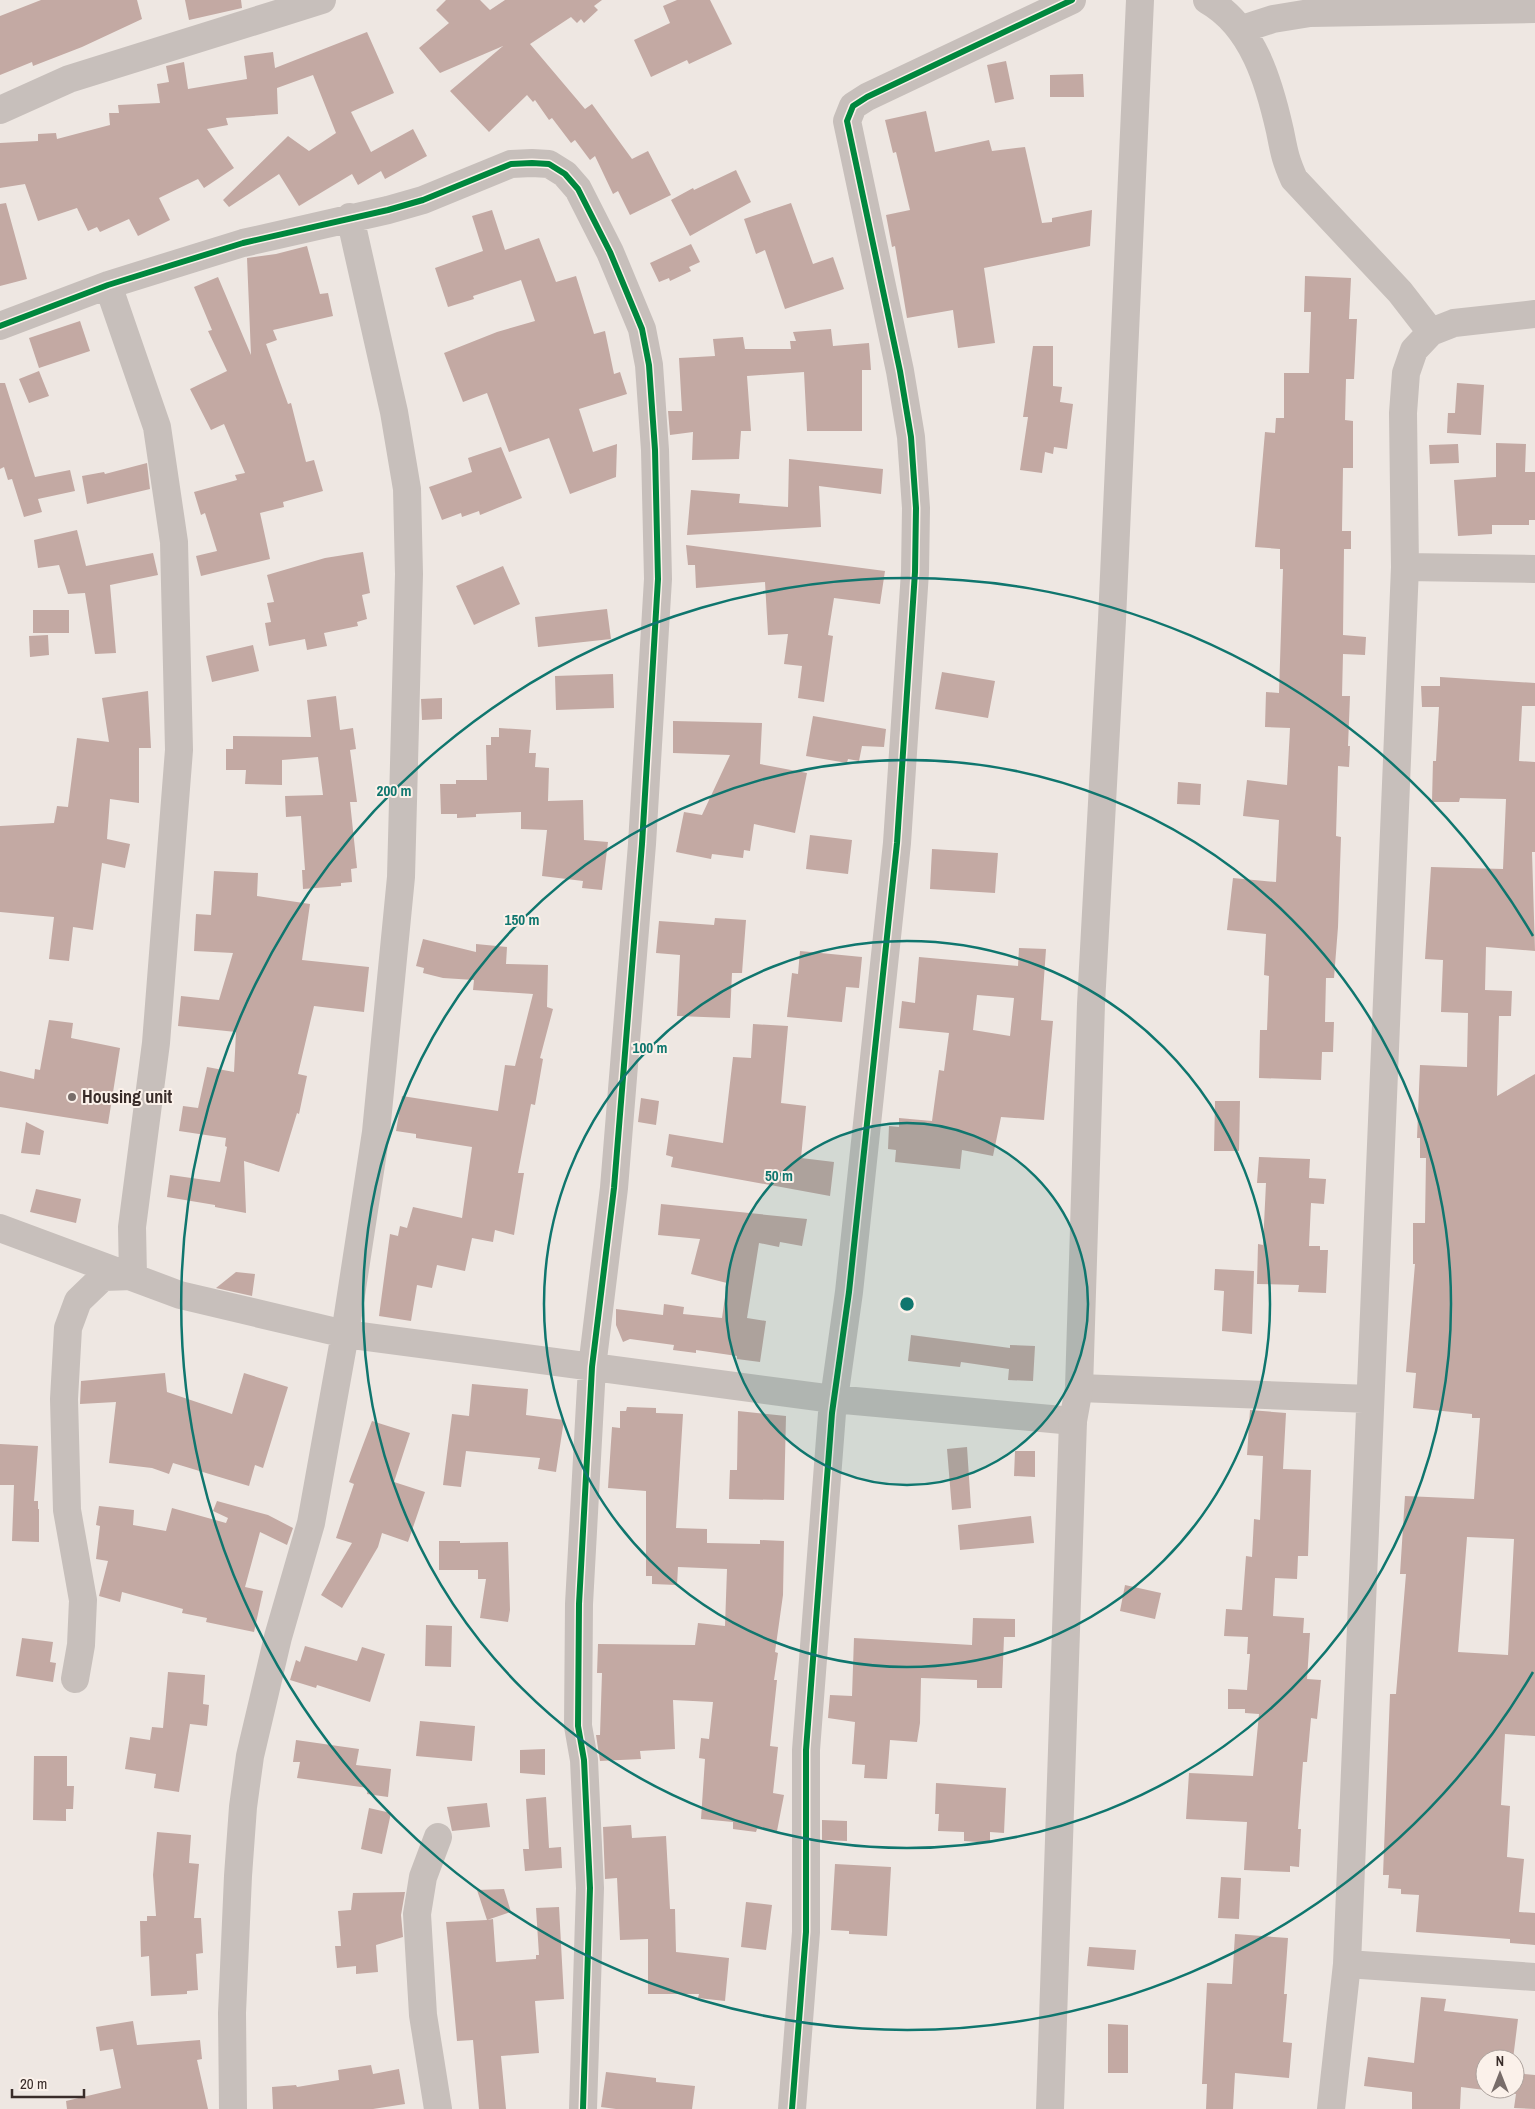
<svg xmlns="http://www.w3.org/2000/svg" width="1535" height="2109" font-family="'Archivo Narrow',sans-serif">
<rect width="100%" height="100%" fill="#eee7e2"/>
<!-- building -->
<path fill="#c3a9a3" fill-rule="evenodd" d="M41,0H137L142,19L82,47L33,66L32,62L0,75V16Z
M185,0H241L242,8L189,20Z
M446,0H480L490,10L505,0H602L594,6L598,10L584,23L581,19L577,23L571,17L530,44L585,109L592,104L632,159L648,151L671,195L630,215L618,191L613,194L595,156L590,160L575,140L571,143L552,118L549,120L535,100L533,102L527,95L489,132L450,91L503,46L440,73L419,48L449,23L436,10Z
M677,0H710L732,44L689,64L687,60L651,77L634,40L670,23L663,6Z
M367,32L394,93L351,112L371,152L413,129L427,156L385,179L381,171L358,185L352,174L299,206L279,174L229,207L223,200L288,136L309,151L336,133L313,75L277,88L278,114L226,118L228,125L207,129L234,168L204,188L198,179L159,198L170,220L138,236L129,219L100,232L97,227L88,231L77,208L38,221L25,184L0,188V143L38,141V134L56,133L57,139L110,125L109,113H119L118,105L160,103L157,84L169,82L166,66L184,62L188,89L247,79L244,56L273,52L275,68Z
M1006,61L1014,99L995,103L987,65Z
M1083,74L1084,97H1050V75Z
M926,111L935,152L989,140L992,151L1025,147L1042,223L1052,222V218L1092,210L1090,246L984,268L995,343L958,348L953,310L907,318L895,246L892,247L886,215L910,210L896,152L893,153L885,120Z
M736,170L751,202L690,236L671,200L693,188L694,190Z
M6,203L27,279L0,286V204Z
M791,203L813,264L833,257L844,289L785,309L765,250L756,254L744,219Z
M492,210L505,250L539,238L556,282L576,276L594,334L605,331L614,374L620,372L627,394L579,409L593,452L617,444L616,477L570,494L549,438L509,452L487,393L463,402L444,353L497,332L535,321L521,280L473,296L474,299L448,307L435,268L483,251L472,216Z
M691,244L700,262L689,267L691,271L670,281L669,278L659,282L650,263Z
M307,246L320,294L328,293L333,316L273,330L277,340L266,344L288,404L291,403L306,462L314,460L323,491L283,502L284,507L260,513L270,559L201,576L196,556L217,551L205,513L201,515L194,492L237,480L235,475L245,473L224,424L211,430L190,389L227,371L208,331L212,330L194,287L218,277L251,355L247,258L276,254Z
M1305,276L1351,278L1349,319H1357L1354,379H1346L1345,420L1353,421V468H1343L1342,531H1351V549H1344L1343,635L1366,637L1365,655L1343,654L1342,696H1350L1348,746H1350L1349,767L1338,766L1336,836L1341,837L1338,927L1334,978H1326L1325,1022H1334L1333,1052H1322L1321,1080L1259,1078L1260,1030H1267L1269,976L1264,975L1266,934L1227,930L1233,878L1276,882L1279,820L1243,816L1247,780L1287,785L1290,728L1265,727L1266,692L1279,693L1283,569H1280V549L1255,547L1265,432L1275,433L1276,418H1284V373H1309L1311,312H1304Z
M80,321L90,351L39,368L29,338Z
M831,329L833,346L869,343L871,370H862V431H807L804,372L747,376L751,431H741L739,459L692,460L693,432L670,435L668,411H682L679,358L715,356L713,339L743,337L745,349H791L790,341H796L793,332Z
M1033,346H1053V386L1062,387L1060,402L1073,404L1067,449L1054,447L1053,454L1045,452L1042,473L1020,470L1028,417H1023Z
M39,371L49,396L29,403L19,379Z
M0,383H5L35,477L70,470L75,491L38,499L42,512L24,517L12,479L8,480L4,467L0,469Z
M1457,383L1484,385L1481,435L1447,433L1448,413H1455Z
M1496,443L1526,444L1525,472H1535V520H1529V525H1492V534L1458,536L1454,480L1496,477Z
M1458,444L1459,463L1430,464L1429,445Z
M501,447L522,498L480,515L479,511L462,517L461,513L442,520L429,487L472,472L468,458Z
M789,459L883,469L881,494L819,486L821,527L687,535L691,490L740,494L739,503L788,507Z
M147,463L150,489L87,504L82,476L104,472L105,474Z
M77,530L86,566L153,553L158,575L110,585L116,653L95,654L85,593L68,594L59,565L38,568L34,540Z
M686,545L885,571L880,604L834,598L828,635L833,636L824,702L798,698L802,666L784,664L788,634L768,635L765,582L696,588L695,565H688Z
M363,552L370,593L362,595L367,619L357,622L358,626L324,633L327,646L307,650L305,639L269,646L265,623L271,622L267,603L274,602L267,575L325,558Z
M503,566L520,604L474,625L456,586Z
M607,609L611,639L538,647L535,617Z
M33,610H69V633H33Z
M48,635L49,655L30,657L29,636Z
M253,645L259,671L212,682L206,656Z
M942,672L995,681L988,718L935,709Z
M613,674L614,708L556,710L555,676Z
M1440,677L1535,683V706H1522L1519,761L1535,762V852H1532L1535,951L1486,947L1485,990L1512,991L1511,1016H1499L1497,1096L1535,1074V1736L1505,1734L1501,1805L1510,1806L1507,1857L1524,1859L1519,1912L1535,1913V1945L1510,1943V1939L1416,1932L1419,1895L1401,1894V1889L1388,1888L1389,1875H1383L1390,1694H1396L1406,1574H1400L1405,1496L1474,1499L1480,1418H1472V1414L1413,1408L1416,1373L1406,1372L1415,1264H1413V1223H1425L1426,1158H1420V1138H1417L1420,1065L1467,1067L1468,1013L1441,1012L1443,960L1425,959L1431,867L1503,869L1506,799L1460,798L1459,802H1432L1433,761H1436L1439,707H1422L1421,686H1440ZM1467,1537L1514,1539L1508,1655L1458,1652Z
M148,691L151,748H139V803L110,799L107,839L130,844L125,868L102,863L93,930L73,927L69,961L49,959L54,917L0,912V826L54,823L57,806L68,807L77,738L109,742L102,698Z
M336,696L340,730L353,728L356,749L350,750L357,802H350L357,868L351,869L352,882L341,883V886L303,889L302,870H305L301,816L286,817L285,796L323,795L318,757L282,760V785L245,784L246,770H226V749H233V736L311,737L307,700Z
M442,698V719L422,720L421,699Z
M813,716L886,729L884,747L862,746L859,761L848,759L847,763L806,756Z
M673,721L762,723L760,764L807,773L795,833L754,824L750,851L744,850L743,858L712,854L711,859L676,852L684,812L702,815L730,755L673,753Z
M499,728L531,730L529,753H536L535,767L549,768L548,801L583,800L584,840L608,842L602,890L582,888L583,881L542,876L547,830L521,829V812L476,814V817L457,818V814H441L440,784H456V780H487L486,745H491V737H499Z
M1178,782L1201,784L1200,805L1177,804Z
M810,835L852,840L848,874L806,869Z
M932,849L998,853L995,893L930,889Z
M214,871L258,873L257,896L310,904L302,960L369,967L364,1012L314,1006L298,1074L307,1076L299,1114L297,1113L279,1172L244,1161L246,1213L215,1207V1205L167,1197L170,1175L220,1182L227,1147L225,1146L226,1138L179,1131L183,1106L198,1108L207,1067L234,1072L236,1032L178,1026L181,996L219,1000L233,953L194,951L196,914L211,915Z
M715,918L746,920L742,973H732L730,1018L677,1016L680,955L656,953L659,921L714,925Z
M423,939L476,952V944L507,947L506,964L548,965L547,1007L553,1009L540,1058L543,1059L535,1105L531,1104L518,1173H524L514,1235L495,1230L493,1242L472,1238L465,1271L437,1265L432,1288L417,1285L411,1321L379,1316L390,1234L398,1236L400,1226L407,1228L413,1207L462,1218L472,1147L416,1138V1134L396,1131L402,1096L498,1111L505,1065L515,1066L533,994L473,990L474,980L443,978L423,973L424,968L416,966Z
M1019,948L1046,949L1041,1020L1053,1021L1044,1120L1001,1117L993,1156L962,1150L960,1169L895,1162L896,1150L888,1149L889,1126L899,1127V1118L932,1121L939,1070L944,1071L949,1033L899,1028L902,1001L915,1003L919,957L1018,966ZM977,995L1014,998L1010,1036L973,1030Z
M800,951L862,957L859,988L846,987L842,1022L787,1017L792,973L798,974Z
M49,1020L73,1023L71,1038L120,1048L108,1124L0,1107V1071L34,1079L35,1069L40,1070Z
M753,1024L788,1026L781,1103L806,1106L801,1158L834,1162L830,1196L671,1167L673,1157L666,1155L669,1134L723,1143L733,1057L751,1058Z
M641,1098L659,1101L656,1125L638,1122Z
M1215,1101H1240L1239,1151H1214Z
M26,1122L44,1131L40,1155L21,1153Z
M1259,1157L1310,1159L1309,1178L1326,1179L1324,1204L1311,1203L1309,1246H1320V1250H1328L1326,1293L1298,1292L1299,1285L1257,1284L1258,1244L1263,1245L1266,1183H1257Z
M36,1189L81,1199L76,1223L30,1212Z
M661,1204L807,1219L802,1246L780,1242L779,1247L759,1243L747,1318L766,1321L760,1362L737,1359V1356L696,1350V1353L673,1350L674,1345L630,1339L623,1342L616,1325V1309L663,1315L664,1304L684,1307L683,1314L722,1318L727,1283L691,1274L700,1239L658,1235Z
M1215,1269L1254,1271L1252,1334L1222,1331L1224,1291L1214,1290Z
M236,1272L255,1274L252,1296L216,1288Z
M911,1335L1010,1348V1345L1035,1346L1033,1381L1008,1380L1009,1369L961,1362L960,1367L908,1361Z
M165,1373L167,1392L232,1414L244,1373L288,1387L263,1468L255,1465L249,1486L173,1463L169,1474L152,1468L109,1463L116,1402L80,1404L81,1381Z
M472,1384L528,1389L526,1415L564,1420L556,1472L538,1469L540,1458L466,1451L461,1487L443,1485L452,1414L469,1416Z
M627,1407L656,1408V1413L683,1414L676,1528L707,1529V1543L760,1544V1540L784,1541L783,1595L775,1652L778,1653L774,1680H777L770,1746L778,1747L773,1793L784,1795L777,1831L757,1829L756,1832L733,1829V1822L701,1819L705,1759L699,1758L701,1738L709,1739L713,1702L673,1700L675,1749L640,1751L641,1759L600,1761L596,1735H600L602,1673H597L598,1644L695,1645L698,1623L725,1626L727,1569L678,1567L677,1585L652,1584V1576H646V1491L608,1488L612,1427L620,1428V1411H626Z
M1250,1410L1286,1413L1283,1469L1311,1470L1308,1556H1298L1297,1579L1275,1578L1273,1616L1304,1618L1303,1633H1310L1307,1679L1321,1680L1317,1719L1311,1718L1307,1762H1303L1298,1829H1301L1299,1867L1290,1866V1872L1244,1870L1247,1822L1186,1819L1189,1773L1253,1776L1259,1714L1245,1713V1709H1228V1689L1247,1690L1250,1654H1247L1248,1637L1224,1636L1226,1609L1242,1610L1246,1556L1252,1557L1254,1519L1260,1520L1263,1456L1247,1455Z
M738,1411L786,1416L784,1500L729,1499L730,1470H737Z
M372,1421L410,1433L394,1482L425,1492L408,1542L382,1533L378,1547L342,1608L321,1595L352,1543L336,1538L354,1484L349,1482Z
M0,1444L38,1446L34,1501H38V1509H39V1542L12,1541L14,1485H0Z
M967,1447L971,1508L952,1510L947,1449Z
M1015,1451H1035V1477L1014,1476Z
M217,1501L268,1515L293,1528L287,1545L260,1532L245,1587L263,1591L254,1632L206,1622L207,1618L182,1613L183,1609L122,1592L120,1602L99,1596L108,1561L96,1559L100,1526L96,1525L99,1506L134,1510L133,1525L166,1531L172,1508L226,1523L228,1518L213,1511Z
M1031,1516L1034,1543L960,1550L958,1525Z
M439,1541H460V1543L508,1542L510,1610L508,1622L480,1618L486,1579H478V1570H439Z
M1125,1585L1161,1593L1155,1619L1120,1611Z
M973,1618L1015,1619V1637H1004L1002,1688H977V1680L921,1678L920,1723L917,1742L890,1740L887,1779L864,1778L865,1765L852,1764L855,1722L828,1718L830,1695L852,1696L854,1638L972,1645Z
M426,1625L452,1626L451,1667L425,1666Z
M22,1638L53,1642L50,1662L56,1663L53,1682L16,1676Z
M305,1646L357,1661L362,1647L385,1654L370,1702L317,1685L316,1688L290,1680L296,1660L300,1662Z
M168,1672L205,1675L203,1704L209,1705L207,1726L190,1724L179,1792L154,1788L156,1774L125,1769L130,1737L150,1740L152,1727L163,1728Z
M420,1721L475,1726L472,1761L416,1756Z
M296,1740L359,1749L356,1765L391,1769L388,1797L367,1794L368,1788L297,1778L300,1762H293Z
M545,1749V1775L520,1773V1750Z
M34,1756H67V1786H74L73,1809H66V1821L33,1820Z
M936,1783L1006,1788L1004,1833L990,1832V1843L964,1841V1832L938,1831L939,1814H935Z
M546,1797L549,1848L561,1847L562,1868L525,1871L523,1849H529L526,1799Z
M487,1803L490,1827L452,1831L447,1807Z
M369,1808L391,1813L382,1854L361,1849Z
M822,1820L847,1821V1841L822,1840Z
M631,1825L632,1838L666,1836L670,1909H675L676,1952L729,1958L725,2001L698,1998L699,1994H648V1939L620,1940L617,1878L605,1879L603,1827Z
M157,1832L191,1835L189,1863L199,1864L194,1918H201L203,1953L196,1954L198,1990L187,1991V1994L151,1996L149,1956L141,1957L140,1921H147V1916H156L153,1875Z
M835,1864L891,1867L887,1936L849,1934V1931L831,1930Z
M1221,1877L1241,1878L1239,1919L1218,1918Z
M504,1889L511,1912L487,1920L493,1919L496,1962L536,1959V1955H539L536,1908L559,1907L564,1999L535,2001L539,2053L501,2056L506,2109H479L473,2040L457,2041L446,1922L487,1920L477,1890Z
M405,1892L401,1915L403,1937L376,1945L378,1972L356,1974V1966L337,1968L335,1946H341L338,1911L351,1910L353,1893Z
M746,1902L772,1905L766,1950L741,1947Z
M1235,1934L1288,1938L1284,1994H1287L1283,2042L1292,2043L1289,2078L1235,2073L1233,2109H1206L1207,2084H1202L1207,1983L1232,1984Z
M1089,1947L1136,1950L1134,1970L1087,1966Z
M1421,1997L1446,1999L1444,2011L1518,2019L1513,2059H1485V2089H1515V2073L1535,2075V2109L1514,2108L1516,2094L1461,2087L1460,2109H1412V2092L1364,2086L1368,2057L1414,2063Z
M133,2021L137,2045L200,2040L202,2059L197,2060L208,2109H67L66,2101L121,2088L113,2049L100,2051L96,2027Z
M1108,2024L1128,2025V2073H1108Z
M371,2065L373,2074L399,2069L405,2104L373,2109H273L272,2087L296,2085L297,2087L339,2080L338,2070Z
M606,2072L656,2078V2082L695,2086L692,2109H616L601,2107Z"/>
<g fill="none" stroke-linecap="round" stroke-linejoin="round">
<!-- minor -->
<path stroke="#c7bfbb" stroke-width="28" d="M1207,0C1253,26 1269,82 1280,131C1284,151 1285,159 1294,179L1400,292L1431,332
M1242,29L1273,19L1310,13L1535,9
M0,110L69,79L322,0
M0,326L108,285L243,243L388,210L423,200L511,164L532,163L549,164L565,174L578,189L610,252L642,329L649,365L655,450L658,579L642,844L614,1188L592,1367L579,1604L578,1726L584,1760L590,1888L583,2109
M1405,567L1535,569
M0,1228L180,1295L345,1334L833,1399L1073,1421
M1079,1388L1370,1399
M75,1679L81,1645L83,1600L67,1510L64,1399L68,1328L78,1301L103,1277L133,1276L132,1227L156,1043L179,750L174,542L157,427L108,285
M1347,1964L1535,1977
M233,2109L232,2013L238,1876L243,1807L250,1756L278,1637L311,1523L345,1334L376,1132L401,877L409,574L407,489L394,412L350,217
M438,2109L423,2015L417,1914L423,1877L438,1837
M792,2109L806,1932V1750L832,1413L849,1292L897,843L915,572L916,508L911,437L900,371L847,121L853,106L867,97L1072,0
M1331,2109L1347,1964L1405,567L1403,413L1406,373L1414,350L1431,332L1454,323L1535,314"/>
<!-- tertiary -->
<path stroke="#c7bfbb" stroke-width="28" d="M1050,2109L1073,1421L1079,1388L1091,1004L1112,620L1140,0"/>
<!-- cycleway casing -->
<g stroke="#fbf1ea" stroke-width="9">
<path id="cycleway" d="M0,326L108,285L243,243L388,210L423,200L511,164L532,163L549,164L565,174L578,189L610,252L642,329L649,365L655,450L658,579L642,844L614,1188L592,1367L579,1604L578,1726L584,1760L590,1888L583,2109
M792,2109L806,1932V1750L832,1413L849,1292L897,843L915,572L916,508L911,437L900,371L847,121L853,106L867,97L1072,0"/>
</g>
<!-- cycleway -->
<use href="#cycleway" stroke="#00873e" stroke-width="6"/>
</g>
<!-- distance rings -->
<circle cx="907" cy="1304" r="181" fill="#0f766e" fill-opacity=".12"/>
<g fill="none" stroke="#0f766e" stroke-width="2.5">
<circle cx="907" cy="1304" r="181"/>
<circle cx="907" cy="1304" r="363"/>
<circle cx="907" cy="1304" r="544"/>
<path d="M1533 1672A726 726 0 1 1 1533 936"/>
</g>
<!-- markers -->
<circle fill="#786d6a" stroke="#fbf1ea" stroke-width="2" cx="72" cy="1097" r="5"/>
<g text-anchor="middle" stroke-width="4" stroke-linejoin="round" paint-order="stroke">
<!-- poi labels -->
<g font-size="18" font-weight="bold" fill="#392c29" stroke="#fbf1ea" text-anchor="start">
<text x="82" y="1103">Housing unit</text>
</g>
</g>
<circle cx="907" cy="1304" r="8" fill="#0f766e" stroke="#fbf1ea" stroke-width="2.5"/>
<g font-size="15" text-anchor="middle" font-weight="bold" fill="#0f766e" stroke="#fbf1ea" stroke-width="4" stroke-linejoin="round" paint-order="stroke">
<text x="394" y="796">200 m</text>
<text x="522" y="925">150 m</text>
<text x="650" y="1053">100 m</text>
<text x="779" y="1181">50 m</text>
</g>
<!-- north arrow -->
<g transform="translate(1500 2074)"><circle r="24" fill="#fbf1ea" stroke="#ada29d"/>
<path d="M0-4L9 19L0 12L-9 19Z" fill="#786d6a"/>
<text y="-8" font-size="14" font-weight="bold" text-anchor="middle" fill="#392c29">N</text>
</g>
<!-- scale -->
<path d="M12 2089v8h72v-8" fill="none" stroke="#392c29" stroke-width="2.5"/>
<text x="20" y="2089" font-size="15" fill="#392c29" stroke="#fbf1ea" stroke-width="4" paint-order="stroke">20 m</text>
</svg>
